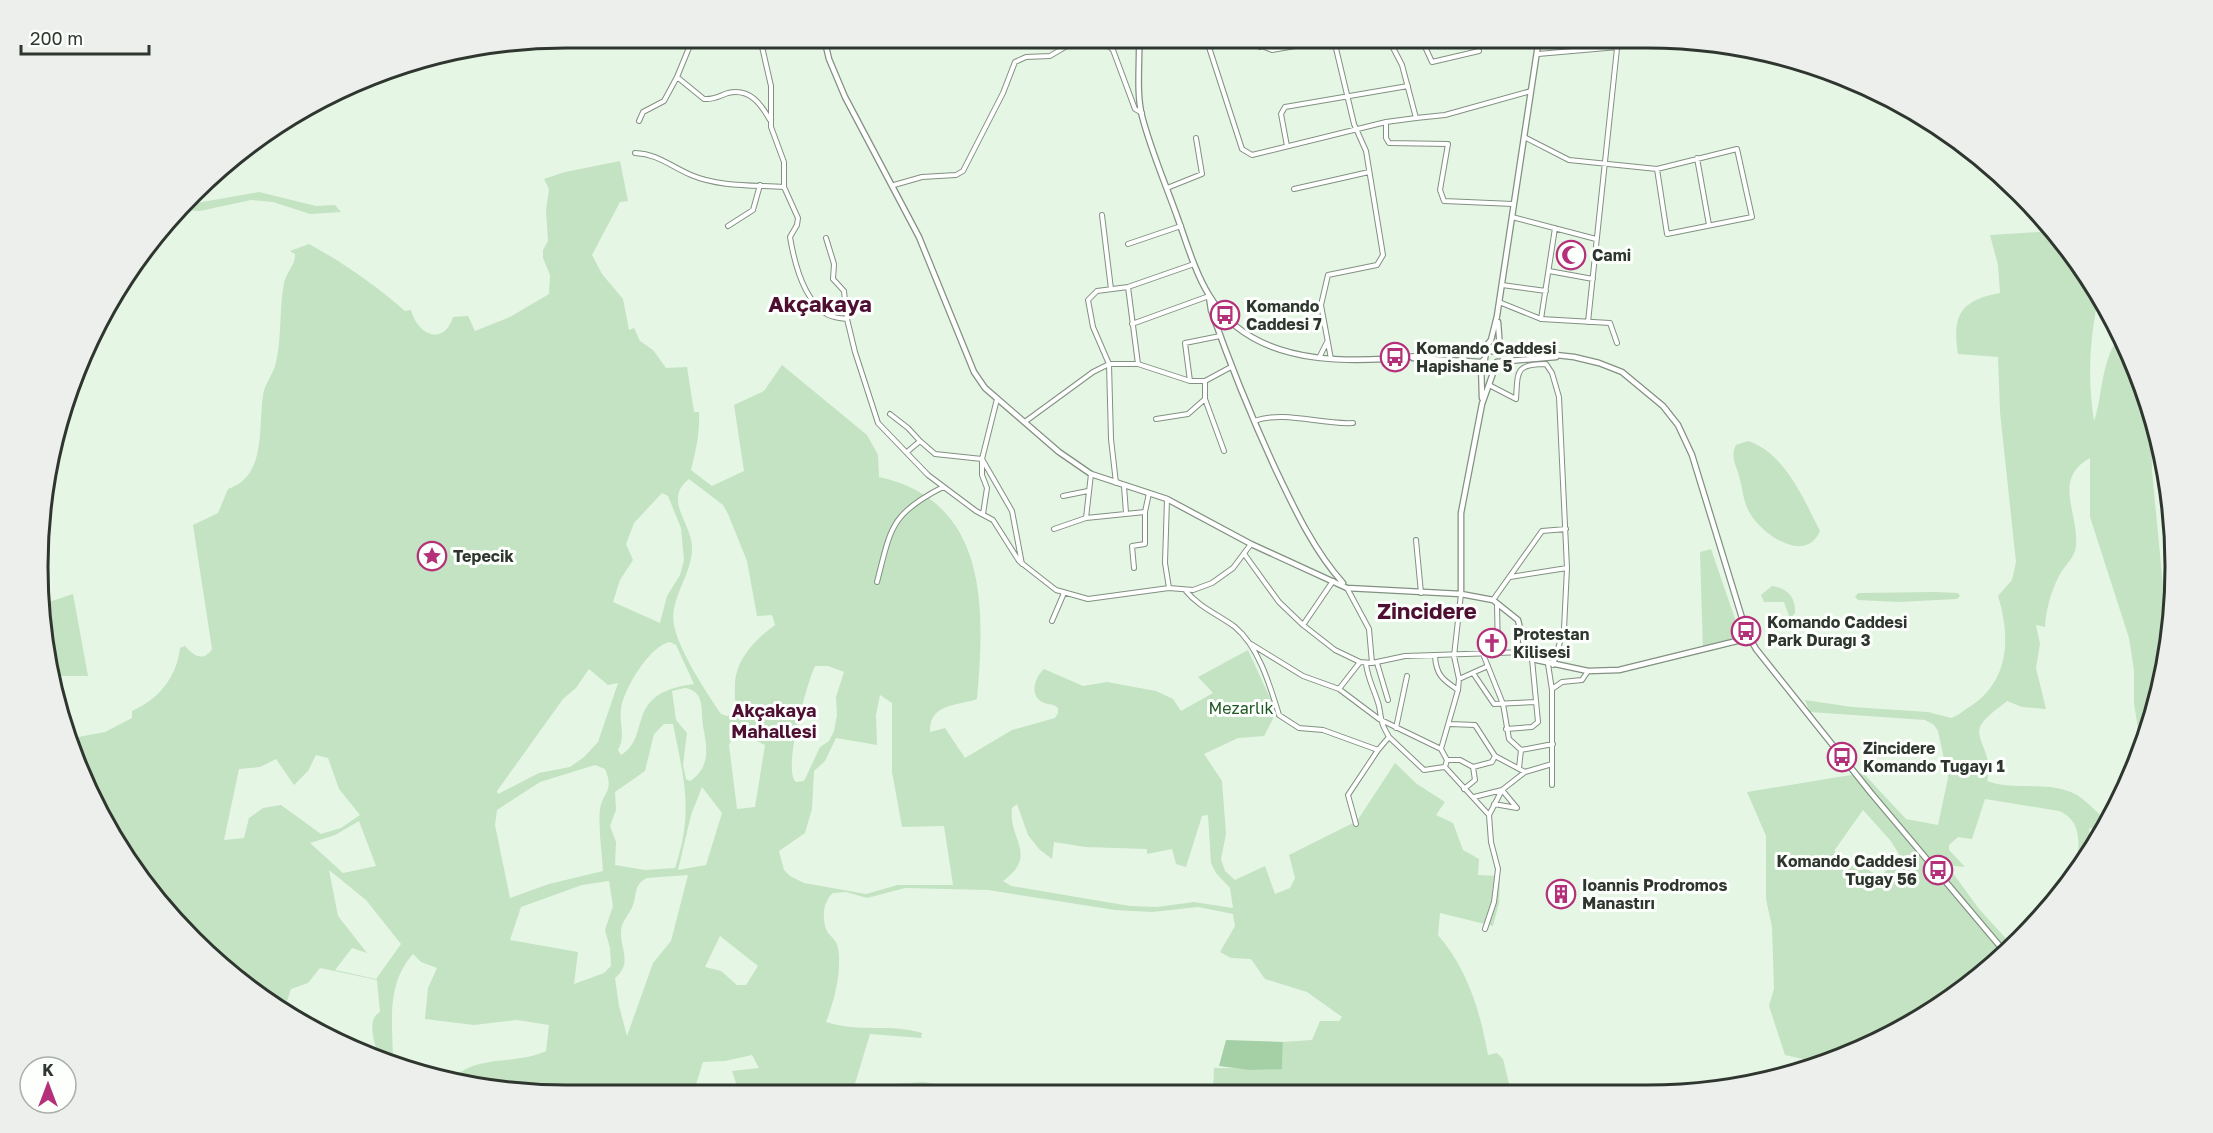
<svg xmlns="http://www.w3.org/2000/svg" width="2213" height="1133" font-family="'Golos Text',sans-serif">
<rect width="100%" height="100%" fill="#e6f6e5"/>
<!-- green -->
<path fill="#c3e3c2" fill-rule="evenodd" d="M620,161L628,201L620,202L592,255L602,274L623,299L629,330L634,328L640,341L653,350L666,368L687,367L694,412H699C700,432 696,450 691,470L712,486L744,471L734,405L764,391L782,365L867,435L878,455L879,477C989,501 985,609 977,699C958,706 929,703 930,732L945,728L965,758L1012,730L1055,718L1058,713V708C1052,703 1050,705 1044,703C1028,696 1035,677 1044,669L1083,686L1107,682L1156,691L1173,699L1181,711L1213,693L1198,677L1248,650L1270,698L1273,719L1264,736L1238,738L1204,754L1222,781L1226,834L1221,859L1225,871L1235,880L1265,866L1275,894L1290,888L1295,878L1289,855L1357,821L1395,763L1417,784L1445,802L1436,815L1453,823L1463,850L1479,859L1478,875L1500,876L1499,903L1493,926L1440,913L1438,935C1468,970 1480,1011 1488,1055L1497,1053L1503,1059L1511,1092H1213L1214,1068L1282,1069L1283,1042L1312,1040L1320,1021H1339L1342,1017L1307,992L1265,979L1251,959L1231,958L1220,952L1235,926L1233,914L1198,907L1152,912L1115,910L988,890L905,888L867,898L846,892L833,893C823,902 822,917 826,929C829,938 839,937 839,957C840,979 834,1001 826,1022C860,1033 888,1023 922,1033L921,1038L870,1034L854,1087L923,1082L936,1084L935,1089H902L873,1093L733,1094L737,1086L732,1071L759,1068L752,1055L725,1061L703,1062L693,1094H532L450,1081C476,1053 514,1066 546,1051L549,1025L517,1020L474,1025L425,1019L428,988L437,968L421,962L413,954C385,985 393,1025 393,1064L378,1058C376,1044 365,1020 380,1012L377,980L320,968L308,983L291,989L287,1001L276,997L275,1000L192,940L92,800L73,738L105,732L132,718V711C158,700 177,677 180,648L185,646C193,655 203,663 212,649L193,525L218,513L228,489C267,476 258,427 263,396C264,384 274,374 276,362C282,336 279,309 284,283C286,273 296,264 295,254L290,251L309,244C344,263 375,285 405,311L411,310C418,336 444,346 453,317L468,316L475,331L510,317L549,294L550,275L543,258V250L548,241L546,210L549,189L544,179L565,172ZM689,479L723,505L728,514L747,561L757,616L772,615L775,625C756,639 735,659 735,686C734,695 737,705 733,713L727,716L721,714C706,692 679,651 674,625C669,599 692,575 692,549C693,524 662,500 689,479ZM662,493L668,496L681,528L684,560L680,575L667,596L660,623L613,602L620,580L633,560L626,544L634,523ZM670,642L676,645L694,684C622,693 653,736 621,755L618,750C626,736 619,724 621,709C623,690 650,645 670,642ZM815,666H828L844,672L836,697L837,715L834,731L829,741L820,747L804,781L796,782C782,771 807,683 815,666ZM589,669L608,685L618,683L598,742L584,757L570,767L539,773L498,794L497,791L563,699L576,688ZM685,688C705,691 701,710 703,726C707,747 711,767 690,781L686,779L683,765L687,733L676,720L672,691ZM880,695L892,703V772L902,827L944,826L953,885H898L866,894L804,883L790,876L784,870L779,851L805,833L812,809L814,771L825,761L836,738L877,745L876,715ZM664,724H673C684,780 694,811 675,868L645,870L615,865L616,842L610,826L616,810L615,792L645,771L654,734ZM736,731L765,745L755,807L737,809L729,745ZM316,755L328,758L339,789L360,815L341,828L321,834L281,805L263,808L249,818L244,838L224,840L239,769L260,767L276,759L294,785L308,771ZM595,765L605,769C615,792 602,793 600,809C598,829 602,851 603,871L549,884L510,898L495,825L497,810L540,782ZM702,787L722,813L706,865L678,870L691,815ZM1017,804L1028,835L1039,849L1052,859L1054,842L1085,847L1147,849V854L1172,849L1176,864L1186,867L1202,816L1208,815L1211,863L1216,873L1230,888L1233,908L1194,902L1157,907L1130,906L1011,886L1003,881C1039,855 1008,839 1012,808ZM359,821L376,866L343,873L310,843L335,835ZM329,870L366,900L401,944L376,979L335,970L352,948L367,953L338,916ZM688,875L671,941L653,963L627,1036L619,1006L615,978C633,963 620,949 621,931C622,920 630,914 633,905C637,893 634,884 647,878ZM609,881L613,906L605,930L610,948L611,966L604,973L574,984L578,952L510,940L521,907L582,885ZM720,936L758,966L746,985H737L721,971L705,967Z
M259,192L316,206L335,205L341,212L310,214L273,202L251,200L200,211L185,210L191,204Z
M2054,231L2099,294C2090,337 2087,377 2094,421C2102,401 2102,351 2121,337L2147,396L2153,421L2152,471L2168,638L2158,703L2141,748L2134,703V670L2129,638L2090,517V458C2052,479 2079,513 2076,546C2075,557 2066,564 2060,574C2051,591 2046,609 2045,627L2036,625L2040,644L2036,668L2046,709L2022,707L2007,701C1999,708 1986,716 1981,725C1973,739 1995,755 1987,781C2014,791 2044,781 2071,792C2085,798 2096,812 2108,822L2102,831L2089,828L2091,849L2076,873C2078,849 2085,822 2059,811L1985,799L1972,839L1958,837L1949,845V850L1965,867L1947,865L1979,909L2011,944L1968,986L1849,1055L1820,1063L1785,1055L1769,1006L1774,989L1772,927L1766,899V836L1747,792L1863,773L1906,819L1938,825L1948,778L1938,731L1934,725L1925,720L1810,712L1805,700L1852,707L1928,712L1951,718C1958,716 1964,710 1971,706C2009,680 2011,639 1998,596L2012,580L2016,562L2000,412L1998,357L1958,354C1952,316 1960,300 2000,293L1998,265L1990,235ZM1863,810L1890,840L1899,854L1881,877L1834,851Z
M1748,441C1785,453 1804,500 1820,531C1806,564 1764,536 1751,515C1743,503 1743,489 1739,476C1736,465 1730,456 1736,445Z
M1711,549L1742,639L1703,651L1700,552Z
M1772,586C1788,588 1796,598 1795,613L1790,619L1784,602H1764L1761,595Z
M1935,592L1958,593L1960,596L1957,599L1898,602L1858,600L1855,597L1858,593Z
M73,594L88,676H54L42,635L43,604Z"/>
<!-- forest -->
<path fill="#a5d0a5" d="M1226,1040L1283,1042L1282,1069L1250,1070L1219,1066Z"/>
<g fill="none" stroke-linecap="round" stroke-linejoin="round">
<!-- minor casing -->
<g stroke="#829182" stroke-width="6">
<path id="minor" d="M760,38L771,86V127L784,162V187L798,218L797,225L790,237C794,261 803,298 825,313C831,318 840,318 847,319L855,352L878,423L928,475L976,511L993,520L1019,561L1056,590L1088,599L1169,588L1193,590L1212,583L1233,568L1251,544
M1100,38L1113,50L1135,109L1142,113
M1206,38L1242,149L1252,155L1386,122L1416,118L1402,65L1388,38
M1242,38L1272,50L1341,38
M1421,38L1432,62L1479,51
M1260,47L1262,38
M1538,54L1618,47
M677,77L693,38
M1416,118L1445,115L1531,91
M639,121L643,112L664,101L677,77L704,99C714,100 719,96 728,93C750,88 761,104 770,120
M1386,122V138L1389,143L1448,144L1440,190L1444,201L1513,204
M1524,137L1569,160L1657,169L1737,149L1752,217L1667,234L1657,169
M1287,146L1281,114L1285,107L1408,86
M635,153C658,154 670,166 691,175C719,187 754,185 784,187
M1697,158L1709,225
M894,185L922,177L956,175L963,171L1003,93L1015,62L1026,57L1050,56L1080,38
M1167,188L1202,174L1196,138
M1294,189L1369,172
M1102,215L1111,289
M1512,217L1596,239
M728,226L753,210L760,185
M826,238L834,264L833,279L844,291L847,319
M1128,244L1181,226
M1549,271L1593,279
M1502,285L1546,291
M1128,287L1138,364
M1499,302L1541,319L1610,323L1617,343
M1541,319L1555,228
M1588,322L1618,39
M1132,324L1209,296
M1319,358L1327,342
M1331,359L1321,305L1328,275L1377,265L1383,255L1366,151L1354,124L1334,40
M1190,381L1185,343L1220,336
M1205,381V399L1224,451
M1489,385L1516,399C1518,371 1515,364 1546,364L1552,373L1559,397L1567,568L1564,629L1553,665
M890,414L908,428L920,441
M1156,419L1188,414L1205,399
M1026,421L1093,372L1109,364H1138L1190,381H1205L1231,367
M1254,421C1286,410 1320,425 1353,423
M907,452L920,441L935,454L982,459L1012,511L1022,564
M1116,483L1111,439L1109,364L1093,327L1088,300L1097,291L1128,287L1194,264
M1124,486L1126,513
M1063,496L1088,491
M1167,499L1165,563L1169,588
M983,514L987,488L982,475V459L997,399
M1086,518L1091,474
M1054,529L1086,518L1145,512
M1416,540L1421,593
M1245,555L1279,602L1303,625L1335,650L1360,662L1372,663L1405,656L1526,652
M1134,568L1132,546L1145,544V512L1149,493
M1510,577L1567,568
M877,582C891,528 890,514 943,487
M1347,588L1369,629L1372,663
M1186,591C1199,607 1219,615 1235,627C1259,647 1270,686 1279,715L1299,728L1323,730L1378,750
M1493,600L1542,531L1566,529
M1497,605L1498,653
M1052,621L1064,593
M1303,625L1333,581
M1251,644L1303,676L1339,689L1379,719L1441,749L1447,760L1445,767L1489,815L1491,842L1498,869L1494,902L1485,929
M1483,654L1503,704L1509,739L1521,750L1519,768
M1435,656C1436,675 1443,680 1458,690
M1377,663L1388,700
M1548,664L1552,690V785
M1473,673L1494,704L1536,702
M1459,679L1488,666
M1339,689L1360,662
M1552,689L1562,682L1582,680L1588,671
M1450,724L1475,725L1495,756L1525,772
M1396,728L1407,676
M1506,729L1532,727L1538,722L1532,659
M1389,737L1424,770L1444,767
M1441,749L1458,690L1459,679L1454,656L1461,594
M1521,750L1553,744
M1447,760H1460L1473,767L1492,762L1495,756
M1464,789L1475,780L1473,767
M1474,797L1502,790L1525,772L1552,764
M1489,815L1502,790L1517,808L1494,804
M1356,824L1348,795L1378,750L1389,737C1380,721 1382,722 1379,706C1375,691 1368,680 1366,664"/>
</g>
<!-- tertiary casing -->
<g stroke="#829182" stroke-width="7">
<path id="tertiary" d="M824,38L829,59L845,97L919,237L974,372L985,388L1059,452L1091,474L1167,499L1251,544L1347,588L1461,594L1493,600L1518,620L1526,652L1532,659L1588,671L1619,670L1749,638
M1139,38C1140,62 1136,92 1142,116C1151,151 1166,185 1178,219C1187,244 1195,272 1209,295C1263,386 1398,357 1484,349L1496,352L1500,349L1574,357L1599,363L1622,372L1663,406L1678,425L1692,455L1746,631L1756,649L1871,793L2004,951
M1209,297L1211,310C1230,364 1251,416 1275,468C1294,508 1314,551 1343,583
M1498,322L1500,349
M1484,349L1491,340L1497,316L1539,38
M1413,358L1481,362L1485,359L1486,350
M1481,362L1482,398
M1497,362L1556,357
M1461,594V513L1482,404L1497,362"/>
</g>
<!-- minor -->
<use href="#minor" stroke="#fff" stroke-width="4"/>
<!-- tertiary -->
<use href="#tertiary" stroke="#fff" stroke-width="4.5"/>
</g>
<!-- icons -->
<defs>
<g id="mosque-ring" transform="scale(1.5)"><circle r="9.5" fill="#fcfffc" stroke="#b4317a" stroke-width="1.5"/><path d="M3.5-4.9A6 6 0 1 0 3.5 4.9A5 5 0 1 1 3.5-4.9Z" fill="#b4317a"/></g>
<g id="bus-ring" transform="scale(1.5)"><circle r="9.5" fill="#fcfffc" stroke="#b4317a" stroke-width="1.5"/><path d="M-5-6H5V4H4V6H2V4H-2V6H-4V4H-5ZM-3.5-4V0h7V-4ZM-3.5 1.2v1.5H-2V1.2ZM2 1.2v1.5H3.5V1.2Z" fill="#b4317a"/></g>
<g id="sight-ring" transform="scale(1.5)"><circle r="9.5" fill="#fcfffc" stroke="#b4317a" stroke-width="1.5"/><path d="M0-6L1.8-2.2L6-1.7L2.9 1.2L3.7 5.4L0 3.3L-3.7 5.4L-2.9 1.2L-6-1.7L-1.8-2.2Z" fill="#b4317a"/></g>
<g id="church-ring" transform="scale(1.5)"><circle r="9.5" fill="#fcfffc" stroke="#b4317a" stroke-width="1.5"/><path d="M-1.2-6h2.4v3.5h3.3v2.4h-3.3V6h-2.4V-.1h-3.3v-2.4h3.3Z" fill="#b4317a"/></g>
<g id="building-ring" transform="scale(1.5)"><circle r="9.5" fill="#fcfffc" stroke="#b4317a" stroke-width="1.5"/><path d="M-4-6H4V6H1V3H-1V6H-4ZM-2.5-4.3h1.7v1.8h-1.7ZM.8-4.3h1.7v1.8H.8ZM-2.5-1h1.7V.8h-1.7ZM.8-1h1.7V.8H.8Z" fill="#b4317a"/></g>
</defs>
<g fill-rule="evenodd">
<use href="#mosque-ring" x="1571" y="255"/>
<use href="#bus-ring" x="1225" y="315"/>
<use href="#bus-ring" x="1395" y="357"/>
<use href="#sight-ring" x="432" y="556"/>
<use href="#bus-ring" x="1746" y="631"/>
<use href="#church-ring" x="1492" y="643"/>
<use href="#bus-ring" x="1842" y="757"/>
<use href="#bus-ring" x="1938" y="870"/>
<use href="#building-ring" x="1561" y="894"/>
</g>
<g text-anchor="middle" stroke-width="6" stroke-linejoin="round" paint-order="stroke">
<!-- poi labels -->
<g font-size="16" font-weight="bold" fill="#2f362f" stroke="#fcfffc" text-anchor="start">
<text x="1592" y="261">Cami</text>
<text x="1246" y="312">Komando<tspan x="1246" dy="18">Caddesi 7</tspan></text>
<text x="1416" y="354">Komando Caddesi<tspan x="1416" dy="18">Hapishane 5</tspan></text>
<text x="453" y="562">Tepecik</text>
<text x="1767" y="628">Komando Caddesi<tspan x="1767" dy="18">Park Durağı 3</tspan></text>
<text x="1513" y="640">Protestan<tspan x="1513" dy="18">Kilisesi</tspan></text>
<text x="1863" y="754">Zincidere<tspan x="1863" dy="18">Komando Tugayı 1</tspan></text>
<text x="1917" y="867" text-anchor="end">Komando Caddesi<tspan x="1917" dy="18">Tugay 56</tspan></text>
<text x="1582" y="891">Ioannis Prodromos<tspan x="1582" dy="18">Manastırı</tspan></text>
</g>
<!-- park labels -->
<g font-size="16" fill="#1e5823" stroke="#fcfffc">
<text x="1241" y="714">Mezarlık</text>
</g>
<!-- neighbourhood labels -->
<g font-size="18" font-weight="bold" fill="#4e0f32" stroke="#fcfffc">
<text x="774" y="717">Akçakaya<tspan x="774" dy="21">Mahallesi</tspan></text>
</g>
<!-- district labels -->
<g font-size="22" font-weight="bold" fill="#4e0f32" stroke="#fcfffc">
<text x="820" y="312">Akçakaya</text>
<text x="1427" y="619">Zincidere</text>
</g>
</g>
<!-- crop -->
<path d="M0 0H2213V1133H0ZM566 48H1647A518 518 0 0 1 2165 566V567A518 518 0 0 1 1647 1085H566A518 518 0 0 1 48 567V566A518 518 0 0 1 566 48Z" fill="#ecefec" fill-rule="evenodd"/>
<path fill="none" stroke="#2f362f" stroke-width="3" d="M566 48H1647A518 518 0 0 1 2165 566V567A518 518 0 0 1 1647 1085H566A518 518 0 0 1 48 567V566A518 518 0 0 1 566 48Z"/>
<!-- north arrow -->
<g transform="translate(48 1085)"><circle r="28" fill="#fcfffc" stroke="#aaafaa" stroke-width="1.5"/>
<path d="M0-4.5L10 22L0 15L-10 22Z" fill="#b4317a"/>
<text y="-9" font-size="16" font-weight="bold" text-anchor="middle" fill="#2f362f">K</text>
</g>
<!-- scale -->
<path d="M21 45v9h128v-9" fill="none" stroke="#2f362f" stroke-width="3"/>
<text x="30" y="45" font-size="18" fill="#2f362f" stroke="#fcfffc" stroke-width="4.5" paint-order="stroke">200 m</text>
</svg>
